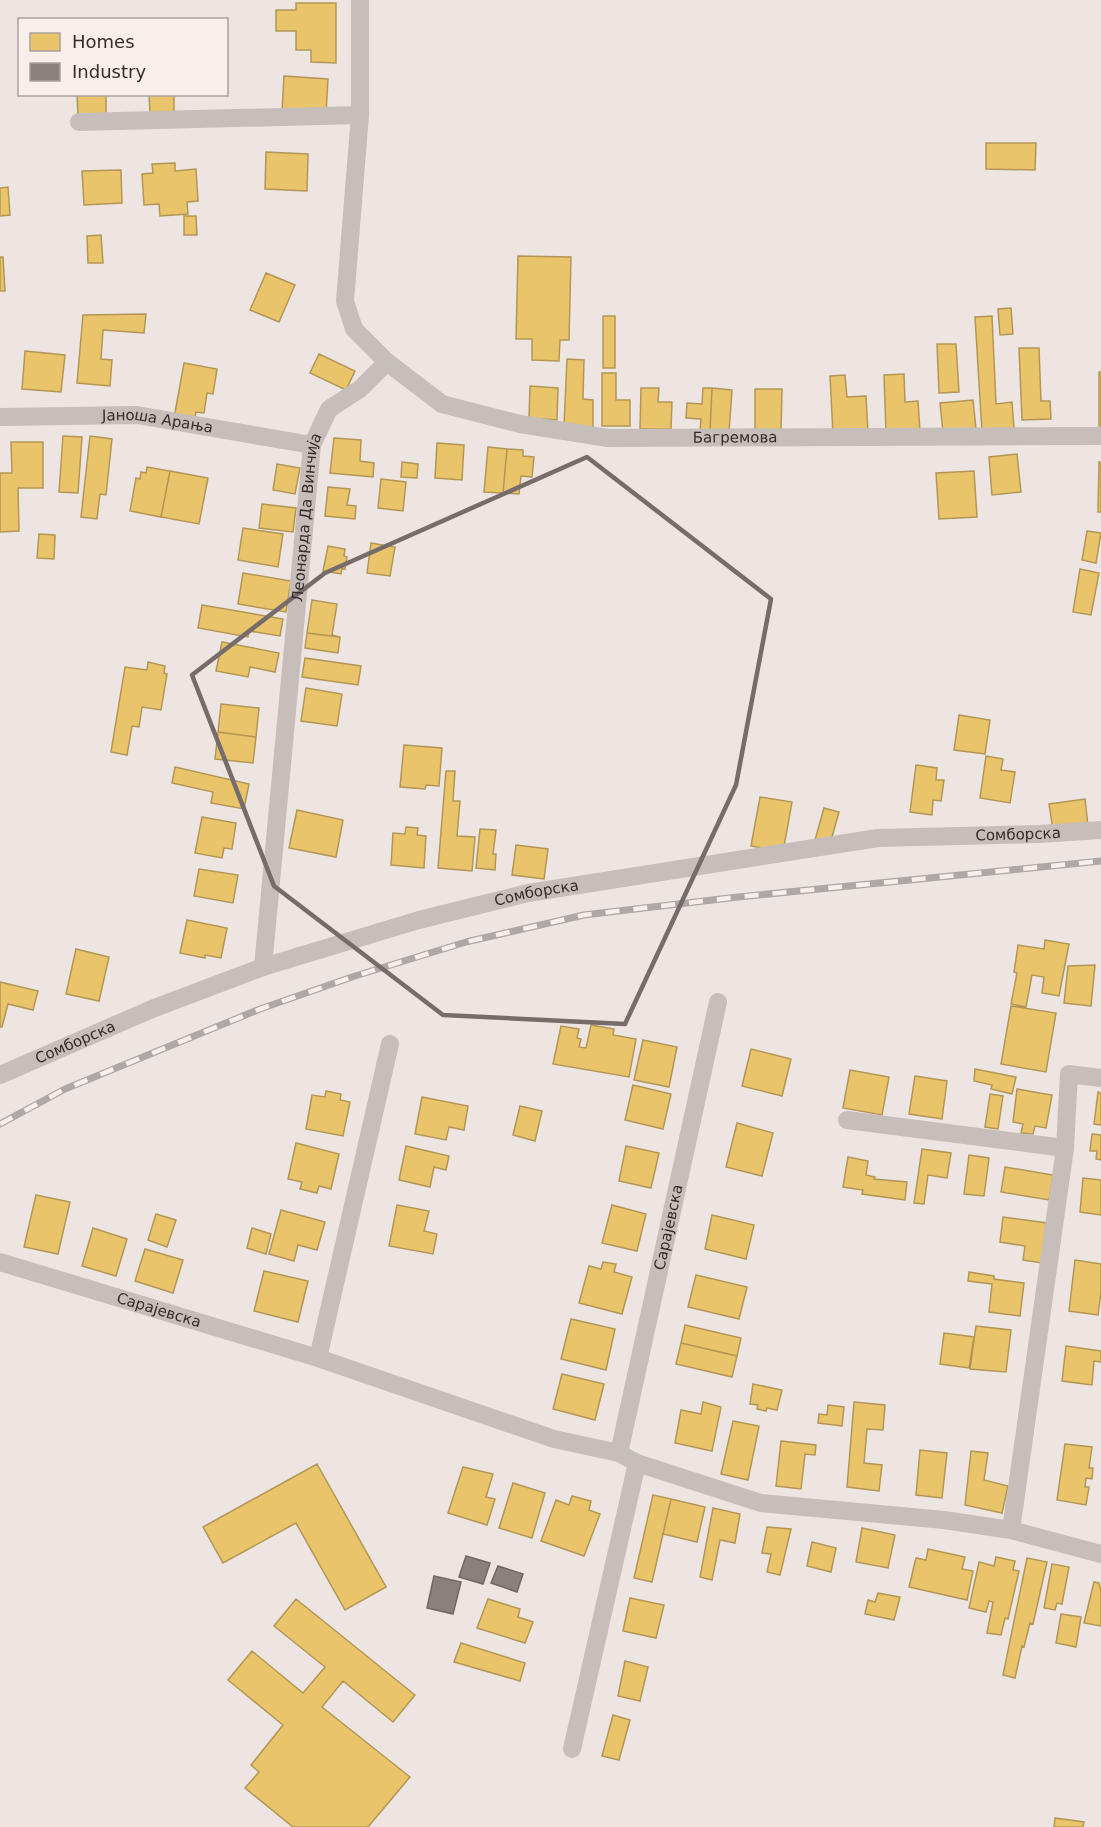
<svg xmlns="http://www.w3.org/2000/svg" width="1101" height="1827" font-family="'DejaVu Sans',sans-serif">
<rect width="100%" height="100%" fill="#ede5e2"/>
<!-- homes -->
<path fill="#e9c46a" stroke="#b39656" stroke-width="1.5" d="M296,3H336V63L311,62V50H296V31H276V10H296Z
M284,76L328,79L326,114L282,111Z
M77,94H106V116L78,117Z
M149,94H174V115H150Z
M986,143H1036L1035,170L986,169Z
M266,152L308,154L307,191L265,189Z
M175,163V171L196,169L198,201L187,202L188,214L160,216L159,204L144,205L142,174L153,173L152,164Z
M121,170L122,203L84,205L82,171Z
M8,187L10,215L0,216V188Z
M184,216H196L197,235H184Z
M101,235L103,263H88L87,236Z
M518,256L571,257L569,340H560L559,361L532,360V339H516Z
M0,257H3L5,291H0Z
M266,273L295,285L279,322L250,310Z
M1011,308L1013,334L1000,335L998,309Z
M146,314L144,333L103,330L101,359L112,360L110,386L77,383L83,315Z
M603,316H615V368H603Z
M992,316L996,404L1012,402L1014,429L982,432L975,317Z
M937,344H956L959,392L939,393Z
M1019,348H1039L1041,401H1050L1051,419L1022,420Z
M25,351L65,355L61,392L22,389Z
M319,354L355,371L346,390L310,373Z
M567,359L584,360L583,399L593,400V427L564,426Z
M184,363L217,369L213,394L207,393L204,413L196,412L194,422L174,418Z
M1099,372H1101V426H1099Z
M602,373H616V400H630V426H602Z
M904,374L905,402L918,401L920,432L886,433L884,375Z
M845,375L847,397L866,396L868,433L833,435L830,376Z
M530,386L558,388L557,420L529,418Z
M641,388H659L658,402H672L671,429H640Z
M703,388H712L710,431H700L701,419L686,418L687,403L702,404Z
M712,388L732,390L729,433L710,431Z
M755,389H782L781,433H755Z
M973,400L976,429L943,432L940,403Z
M63,436L82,437L78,493L59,492Z
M90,436L112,439L106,495L100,494L97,519L81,517Z
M334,438L361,440L360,461L374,463L373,477L330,473Z
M11,442H43V488H18L19,531L0,532V473H12Z
M437,443L464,445L462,480L435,478Z
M488,447L507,449L503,493L484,492Z
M507,449L523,450V456L534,457L532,477L521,476L519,494L503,493Z
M1017,454L1021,492L992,495L989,457Z
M402,462L418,464L417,478L401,477Z
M1099,462H1101V512H1098Z
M277,464L300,468L295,494L273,490Z
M147,467L170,471L161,517L130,511L136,478L140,479L141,472L146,473Z
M170,471L208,478L199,524L161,517Z
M974,471L977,517L939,519L936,473Z
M381,479L406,482L403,511L378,508Z
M328,487L350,489L347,505L356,506L355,519L325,516Z
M262,504L296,508L293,532L259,528Z
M243,528L283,534L278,567L238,560Z
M1087,531L1101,533L1096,563L1082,560Z
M39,534L55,535L54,559L37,558Z
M371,543L395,547L390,576L367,573Z
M328,546L345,549L344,556L347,557L345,569L342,568L341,574L323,571Z
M1080,569L1099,573L1091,615L1073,612Z
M243,573L291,581L286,612L238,604Z
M312,600L337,604L332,635L340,637L307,633Z
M202,605L283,619L280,636L249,631L248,637L198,628Z
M307,633L340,637L338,653L305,648Z
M222,642L279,653L275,672L250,667L248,677L216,671Z
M305,658L361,666L358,685L302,677Z
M148,662L165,666L164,673L167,674L161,710L142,707L139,727L132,726L127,755L111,752L125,667L147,670Z
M306,688L342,694L337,726L301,721Z
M221,704L259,708L256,737L218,732Z
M959,715L990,720L985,754L954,750Z
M218,732L256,737L253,763L215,759Z
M404,745L442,748L439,786L426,785L425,789L400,787Z
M986,756L1003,759L1001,770L1015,772L1010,803L980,798Z
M916,765L937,768L936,780H944L941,801L933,800L932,815L910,812Z
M175,767L249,784L244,809L211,803L213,792L172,783Z
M446,771H455L453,801H460L457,836L475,837L472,871L438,868Z
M760,797L792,802L783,852L751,846Z
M1085,799L1088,826L1053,830L1049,804Z
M824,808L839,812L830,844L815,840Z
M297,810L343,820L336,857L289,848Z
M202,817L236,823L232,849L224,848L222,858L195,853Z
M406,827L418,828L417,835L426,836L424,868L391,865L393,833L405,834Z
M480,829L496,830L493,854H496L495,870L476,868Z
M516,845L548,849L544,879L512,875Z
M199,869L238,875L233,903L194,896Z
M187,920L227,928L221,958L205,955V958L180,953Z
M1045,940L1069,944L1059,996L1042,993L1044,977L1032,975L1026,1007L1011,1004L1017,973L1014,972L1018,945L1044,949Z
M76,949L109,957L99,1001L66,994Z
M1095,965L1091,1006L1064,1003L1068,966Z
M0,982L38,991L33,1010L8,1004L2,1027H0Z
M1011,1006L1056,1013L1046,1072L1001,1064Z
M591,1025L614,1029L613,1035L636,1039L629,1077L553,1064L561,1026L579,1029L577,1038L581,1039L579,1047L586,1048Z
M643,1040L677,1047L669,1087L634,1080Z
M751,1049L791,1059L782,1096L742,1086Z
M975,1069L1016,1077L1012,1094L991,1089L992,1085L974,1081Z
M850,1070L889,1077L882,1115L843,1108Z
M915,1076L947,1081L942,1119L909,1114Z
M633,1085L671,1094L663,1129L625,1120Z
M1017,1089L1052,1095L1046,1128L1035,1126L1033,1134L1021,1133L1023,1124L1013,1122Z
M326,1091L341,1094L340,1100L350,1102L343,1136L306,1129L312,1095L325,1097Z
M1098,1092L1101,1093V1125L1094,1124Z
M990,1094L1003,1096L998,1129L985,1127Z
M422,1097L468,1106L464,1130L449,1127L446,1140L415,1134Z
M520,1106L542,1111L535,1141L513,1135Z
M737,1123L773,1133L762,1176L726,1167Z
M1092,1134L1101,1135V1160L1096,1159L1097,1151H1090Z
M296,1143L339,1154L331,1189L319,1186L317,1193L300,1189L302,1182L288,1179Z
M406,1146L449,1156L446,1170L434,1167L430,1187L399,1180Z
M626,1146L659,1153L651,1188L619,1181Z
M922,1149L951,1153L947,1178L928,1175L924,1204L914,1203Z
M969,1155L989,1158L984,1196L964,1194Z
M848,1157L868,1161L866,1175L875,1177L874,1179L907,1182L905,1200L862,1194L863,1190L843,1187Z
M1005,1167L1053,1175L1049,1200L1001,1192Z
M1083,1178L1101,1180V1215L1080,1212Z
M36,1195L70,1202L58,1254L24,1247Z
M397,1205L429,1211L424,1231L437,1234L433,1254L389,1246Z
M612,1205L646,1214L637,1251L602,1243Z
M281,1210L325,1222L317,1250L298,1245L294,1261L269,1254Z
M156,1214L176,1220L167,1247L148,1240Z
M712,1215L754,1225L746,1259L705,1249Z
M1003,1217L1047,1223L1042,1263L1023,1260L1025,1246L1000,1242Z
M93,1228L127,1239L116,1276L82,1266Z
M252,1228L271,1234L266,1254L247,1248Z
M145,1249L183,1260L173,1293L135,1281Z
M1075,1260L1101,1264V1292L1098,1315L1069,1311Z
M603,1262L616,1264L614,1272L632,1277L622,1314L579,1303L589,1266L601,1269Z
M264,1271L308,1281L298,1322L254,1311Z
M969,1272L994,1276V1279L1024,1283L1020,1316L989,1312L992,1284L968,1281Z
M696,1275L747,1287L739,1319L688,1307Z
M571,1319L615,1329L606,1370L561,1359Z
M685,1325L741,1338L737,1356L681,1343Z
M976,1326L1011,1330L1006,1372L970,1369Z
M944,1333L974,1337L969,1368L940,1364Z
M681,1343L737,1356L732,1377L676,1364Z
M1066,1346L1101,1351V1362L1094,1361L1092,1385L1062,1381Z
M562,1374L604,1384L595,1420L553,1409Z
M753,1384L782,1390L777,1410L767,1408L766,1411L757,1409L758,1405L750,1404Z
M703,1402L721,1407L712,1451L675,1443L681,1410L701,1414Z
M854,1402L885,1405L883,1430L867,1429L864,1463L882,1465L879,1491L847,1487Z
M828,1405L844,1407L842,1426L818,1423L819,1414L827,1415Z
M733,1421L759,1426L748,1480L721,1474Z
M781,1441L816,1445L815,1455L805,1454L801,1489L776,1486Z
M1065,1444L1092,1447L1089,1468H1093L1092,1479L1086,1478L1085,1487H1089L1086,1505L1057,1500Z
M920,1450L947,1453L942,1498L916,1495Z
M971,1451L988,1453L984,1480L1008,1486L1002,1513L965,1505Z
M317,1464L386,1587L345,1610L296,1523L223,1563L203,1527Z
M463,1467L493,1474L486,1497L495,1499L487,1525L448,1513Z
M513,1483L545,1493L532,1538L499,1528Z
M653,1495L671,1499L652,1582L634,1578Z
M572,1496L591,1501L589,1510L600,1514L584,1556L541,1541L556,1500L569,1505Z
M671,1499L705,1507L697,1542L663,1534Z
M713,1508L740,1514L735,1543L720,1540L712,1580L700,1577Z
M767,1527L791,1529L780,1575L767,1572L771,1554L762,1553Z
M862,1528L895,1535L888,1568L856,1562Z
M812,1542L836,1548L831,1572L807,1566Z
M928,1549L965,1557L962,1569L973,1571L967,1600L909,1587L916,1558L926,1560Z
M996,1557L1015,1561L1013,1570L1019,1571L1008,1619L1005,1618L1001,1635L987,1633L993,1602L989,1601L986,1612L969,1608L979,1562L994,1566Z
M1027,1558L1047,1562L1033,1624L1030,1623L1024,1647L1022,1646L1015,1678L1003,1675Z
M1052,1564L1069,1567L1062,1604L1057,1603L1055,1610L1044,1608Z
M1094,1582L1099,1583L1101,1591V1626L1084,1623Z
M878,1593L900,1597L894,1620L865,1614L868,1600L875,1602Z
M630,1598L664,1605L656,1638L623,1631Z
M296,1599L415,1695L393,1722L343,1681L322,1707L410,1777L368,1827H293L245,1788L259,1772L251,1765L283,1725L228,1680L252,1651L303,1693L325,1667L274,1626Z
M488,1599L520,1609L518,1617L533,1622L525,1643L477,1628Z
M1061,1614L1081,1617L1076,1647L1056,1643Z
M461,1643L525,1663L520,1681L454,1662Z
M625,1661L648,1667L640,1701L618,1696Z
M613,1715L630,1720L619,1760L602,1756Z
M1055,1818L1084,1822L1083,1827H1054Z"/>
<!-- industry -->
<path fill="#8a817c" stroke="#716763" stroke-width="1.5" d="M466,1556L490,1563L483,1584L459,1577Z
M498,1566L523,1574L517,1592L491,1583Z
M434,1576L461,1582L453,1614L427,1608Z"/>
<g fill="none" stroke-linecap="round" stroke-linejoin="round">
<!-- minor -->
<g stroke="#c5bebb" stroke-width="18">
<path d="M79,122L360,115"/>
<path id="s1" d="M387,362L442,404L520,424L608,438L1101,436"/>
<path id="s2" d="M0,417L137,415L312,445"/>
<path id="s3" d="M263,967L312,445L329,409L360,389L387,362L354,329L345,301L360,115V0"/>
<path id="s4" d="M0,1075L152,1009L263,967L419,920L528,893L878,838L1039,834L1101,830"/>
<path d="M847,1120L1065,1148"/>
<path id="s5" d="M0,1262L318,1358L554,1439L619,1453L637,1463L761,1503L944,1520L1011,1530L1101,1554"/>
<path d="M318,1358L390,1044"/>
<path id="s6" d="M619,1453L718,1002"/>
<path d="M1011,1530L1065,1148L1069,1074L1101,1078"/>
<path d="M572,1749L637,1463"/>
</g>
<!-- rail casing -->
<g stroke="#ada7a5" stroke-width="7">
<path id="rail" d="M0,1124L65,1089L260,1009L355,976L466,942L584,915L738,897L1101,861"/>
</g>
<!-- rail -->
<use href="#rail" stroke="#f9efea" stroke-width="4.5" stroke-dasharray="14" stroke-linecap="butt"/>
</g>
<!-- marked area -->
<path fill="none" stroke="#766c6a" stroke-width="4.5" stroke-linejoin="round" d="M587,457L771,599L736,785L625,1024L443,1015L274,886L192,675L325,573Z"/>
<g text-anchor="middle" stroke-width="6" stroke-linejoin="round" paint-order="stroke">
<!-- street labels -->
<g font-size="15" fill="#362b29" stroke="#f9efea">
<text dy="5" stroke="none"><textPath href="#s2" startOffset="158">Јаноша Арања</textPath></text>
<text dy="5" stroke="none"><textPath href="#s1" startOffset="366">Багремова</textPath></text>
<text dy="5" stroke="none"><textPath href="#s3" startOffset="452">Леонарда Да Винчија</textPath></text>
<text dy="5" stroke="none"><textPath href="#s4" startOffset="1054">Сомборска</textPath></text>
<text dy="5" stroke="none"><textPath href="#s4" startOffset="568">Сомборска</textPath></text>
<text dy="5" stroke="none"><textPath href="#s4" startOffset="82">Сомборска</textPath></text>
<text dy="5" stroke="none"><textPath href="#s6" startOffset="231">Сарајевска</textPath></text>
<text dy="5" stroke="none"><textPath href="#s5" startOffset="166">Сарајевска</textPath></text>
</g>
</g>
<!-- legend -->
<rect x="18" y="18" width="210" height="78" fill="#f9efea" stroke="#aba19d" stroke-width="1.5"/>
<rect x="30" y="33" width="30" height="18" fill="#e9c46a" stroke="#aba19d" stroke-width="1.5"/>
<text x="72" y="48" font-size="18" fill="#362b29">Homes</text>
<rect x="30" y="63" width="30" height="18" fill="#8a817c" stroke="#aba19d" stroke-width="1.5"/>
<text x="72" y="78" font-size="18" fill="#362b29">Industry</text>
</svg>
